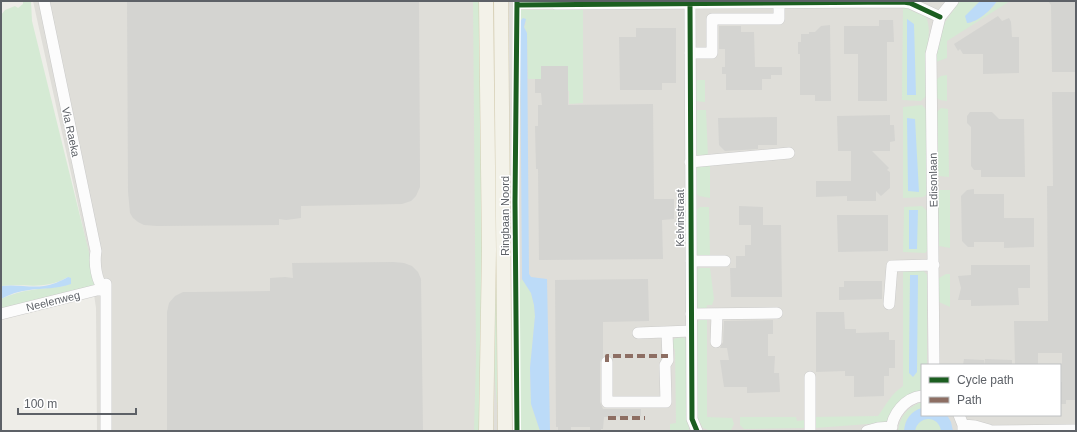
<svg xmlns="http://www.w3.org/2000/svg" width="1077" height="432" font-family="Arial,sans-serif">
<rect width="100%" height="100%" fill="#eeede8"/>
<!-- industrial -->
<path fill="#dfded9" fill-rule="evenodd" d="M33,1H1076V431H97L96,308L87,246ZM922,365H1060V415H922Z"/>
<!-- green -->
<path fill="#d5ead4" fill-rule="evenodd" d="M23,1H31L32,21L97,285L1,309V299C21,289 42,289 64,286L68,277C43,291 27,283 1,286V15L5,10L15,6L18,8L23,4Z
M473,1H482V257L481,294L484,325L482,431H474L476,358Z
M491,1H497L501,405L497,404L494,369Z
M960,1H980L974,8L967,23C978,22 992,10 997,1H1010L947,41V58L936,62V51L943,25Z
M903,7L926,17C931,29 928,39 927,51C925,66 927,81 927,95L921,101L902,100Z
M519,10H583V103L569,104V91H561L542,79H528L527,33L524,27L526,23L523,18L519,23L517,15Z
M947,75V101L940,100L937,98V79L941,76Z
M697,80H705V102L694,101L695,83Z
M922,105L927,111L928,194L923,197L903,198V107Z
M941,108L948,109L949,177L939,176L938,171L937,112Z
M697,110H706L708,157L700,158L695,153V113Z
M700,165L710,166V198L699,196L696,193L694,168Z
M940,190H950V248L939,246L938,192Z
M922,206L927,211L928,250L925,253L903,252L904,207ZM909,210H917L909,249Z
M700,207H709L710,255L700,256L695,253L696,211Z
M700,268H710L714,299L712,305H707L706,312L696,308V271Z
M923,270L927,275V365H922V393L887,421L881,423L815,428L813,417L878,416C886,405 891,394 903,386V271ZM918,275L913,377L909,373L910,276Z
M946,274H950V307L939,302V278Z
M522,279L531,293L534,305L535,316L530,368L531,404L540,431H519L518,284Z
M700,320H707V417L732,418L734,424L731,430H708L703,428L697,417L696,323Z
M682,337L687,340L689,430H670V424L676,423L675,349H669C671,340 674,338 682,337Z
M919,403H922V408C911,412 905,419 904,431H898C900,417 906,409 919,403Z
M740,417H796L797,421L806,420L805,427L803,428L744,429L740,425Z
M930,418C936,421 941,424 941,431H915C916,423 922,419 930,418Z"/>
<!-- water -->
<path fill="#bcdbf8" d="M980,1H997C991,10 978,22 967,23L965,16Z
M523,18L526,19L524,27L527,33L529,274L531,277L547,279L550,431H540L531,404L530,368L535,316L534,305L531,293L522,279V275L520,33C519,28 518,22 523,18Z
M907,19L914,24L916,95H907Z
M907,118L915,119L919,192L908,191Z
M909,210H918L917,249H909Z
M910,275H918L917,372L913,377L909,373Z
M68,277L71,278V284C58,289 43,288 29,290C19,291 10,294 1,299L2,286C16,284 30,288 44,286C52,285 61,281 68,277Z
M922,408V415H947L951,422L953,431H941C939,415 918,415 915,431H904C905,419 911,411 922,408Z"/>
<!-- building -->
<path fill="#d4d4d1" d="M127,1H419L420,171V187L416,196L411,201L402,204L301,206V218L286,220L279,219V225L157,226L144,225L138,222L133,218L130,213L128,192Z
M1048,1H1076V72H1052L1051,5Z
M998,16L1002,21L1009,18L1011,22L1012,37H1019V73L983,74V54H963L960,49L958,51L954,44Z
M879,20H893L894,42H887V101H858V54H844V26H879Z
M830,25L831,101H815V95H800V54H798V42H801V34H809V32H815L821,26Z
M719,26H741V32H754L755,67H782V75H771V79H762V90H726V74H722V67H725V49H719Z
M636,28H676V83H662V90H620L619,37H636Z
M541,66H568V105L653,104L654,199H674V219L662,220L663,259L539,260L538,169H536L535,126H538V105H542L541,93H535V79H541Z
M1052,92H1076V400H1066V404H1060V382H1062V353H1038V365H1015L1014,321H1048L1047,186H1053Z
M970,112H992L999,119H1024L1025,177H981V170H974L971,166V127L967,123V116Z
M890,115V125H894L895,141L890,142V151H872L889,168L887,170L890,172V188L881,196L876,191V201H847V196L816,197V181H851V151H838L837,116Z
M777,117V145H758V149L725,151L719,145L718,118Z
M974,189V194H1004V218H1034V247L1004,248V242H974V247H968L962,241L961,196L967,190Z
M739,206L763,207V225H781L782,297H731L730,268H736V256H745V245H751V225H739Z
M837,215H888V251L838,252Z
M393,262L404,263L412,266L418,272L421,279L423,431H167V312L169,303L175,296L183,292H194L270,291V278L285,277L293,278L292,263Z
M971,265H1030V288H1018L1019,305L971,306V300H958L961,288L958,276L971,275Z
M648,279L649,321L603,322V357L600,362V402L603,409H641V416L604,417L603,429H601V431H590V427H571V431H558V427H556L555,280Z
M844,281H882V299L839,300V287H844Z
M816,312H844L845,329H856V333L889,332V340H895V368H889V376H884V396L854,397V376H845V371L816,372Z
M773,320V334H768V356H775L774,373H779L780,392L747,393V387H724L720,360H729L727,348H720L723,342L724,321Z
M964,359L984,360V365H963Z
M985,359L1012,360V365H984Z"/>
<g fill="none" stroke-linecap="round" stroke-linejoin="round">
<!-- minor casing -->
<g stroke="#cbcbca" stroke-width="12">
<path id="minor" d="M44,1L96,251C94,263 96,282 105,290
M556,1V4L903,2L910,3L940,17
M690,4L692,419L697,431
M690,53H712V19H779V2
M690,162L789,153
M691,261H725
M106,284V431
M889,304L892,266L934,265
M1,314L97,290H105
M691,314L777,313
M638,333L691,331
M716,342L717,314
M607,362V402H666L665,365L668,360L667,332
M934,365L931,54L940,17L953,1
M959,415L963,425V431
M963,425L975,426L989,430
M810,431V377
M867,431L878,428L892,427
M891,431C892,414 905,398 922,396
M987,431L1076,430"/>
</g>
<!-- major casing -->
<g stroke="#d6cfb5" stroke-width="15">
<path id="major" d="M486,1L489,250L486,431
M501,1L505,431"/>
</g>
<!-- minor -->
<use href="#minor" stroke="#fcfcfc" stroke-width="11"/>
<!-- major -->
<use href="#major" stroke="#f3f2e9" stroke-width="14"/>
<!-- quiet -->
<path stroke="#8d6e63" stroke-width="4" stroke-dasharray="8 4" stroke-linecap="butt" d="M607,362V356H668
M608,418H645"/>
<!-- cycleway casing -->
<g stroke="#fff" stroke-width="8">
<path id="cycleway" d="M690,4L692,419L697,431
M517,5L903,2L910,3L940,17
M517,431L515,202L517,1"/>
</g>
<!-- cycleway -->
<use href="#cycleway" stroke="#1b5e20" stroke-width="5"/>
</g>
<g text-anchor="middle" stroke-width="3" stroke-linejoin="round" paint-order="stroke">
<!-- street labels -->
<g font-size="11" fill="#5d6167" stroke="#fff">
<text transform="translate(71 132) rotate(78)" y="4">Via Raeka</text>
<text transform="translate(933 180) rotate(-91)" y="4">Edisonlaan</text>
<text transform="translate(505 216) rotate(-90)" y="4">Ringbaan Noord</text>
<text transform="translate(680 218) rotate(-90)" y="4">Kelvinstraat</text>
<text transform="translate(53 301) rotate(-14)" y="4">Neelenweg</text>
</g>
</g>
<!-- border -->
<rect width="1077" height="432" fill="none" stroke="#5d6167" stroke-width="4"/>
<!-- legend -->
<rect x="921" y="364" width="140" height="52" fill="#ffffff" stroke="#bec0c2"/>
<rect x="929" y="377" width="20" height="6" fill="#1b5e20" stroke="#bec0c2"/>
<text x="957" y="384" font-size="12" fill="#5d6167">Cycle path</text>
<rect x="929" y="397" width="20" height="6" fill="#8d6e63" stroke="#bec0c2"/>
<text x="957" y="404" font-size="12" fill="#5d6167">Path</text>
<!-- scale -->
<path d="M18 408v6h118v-6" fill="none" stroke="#5d6167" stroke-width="2"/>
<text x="24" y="408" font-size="12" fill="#5d6167" stroke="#ffffff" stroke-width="3" paint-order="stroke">100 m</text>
</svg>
